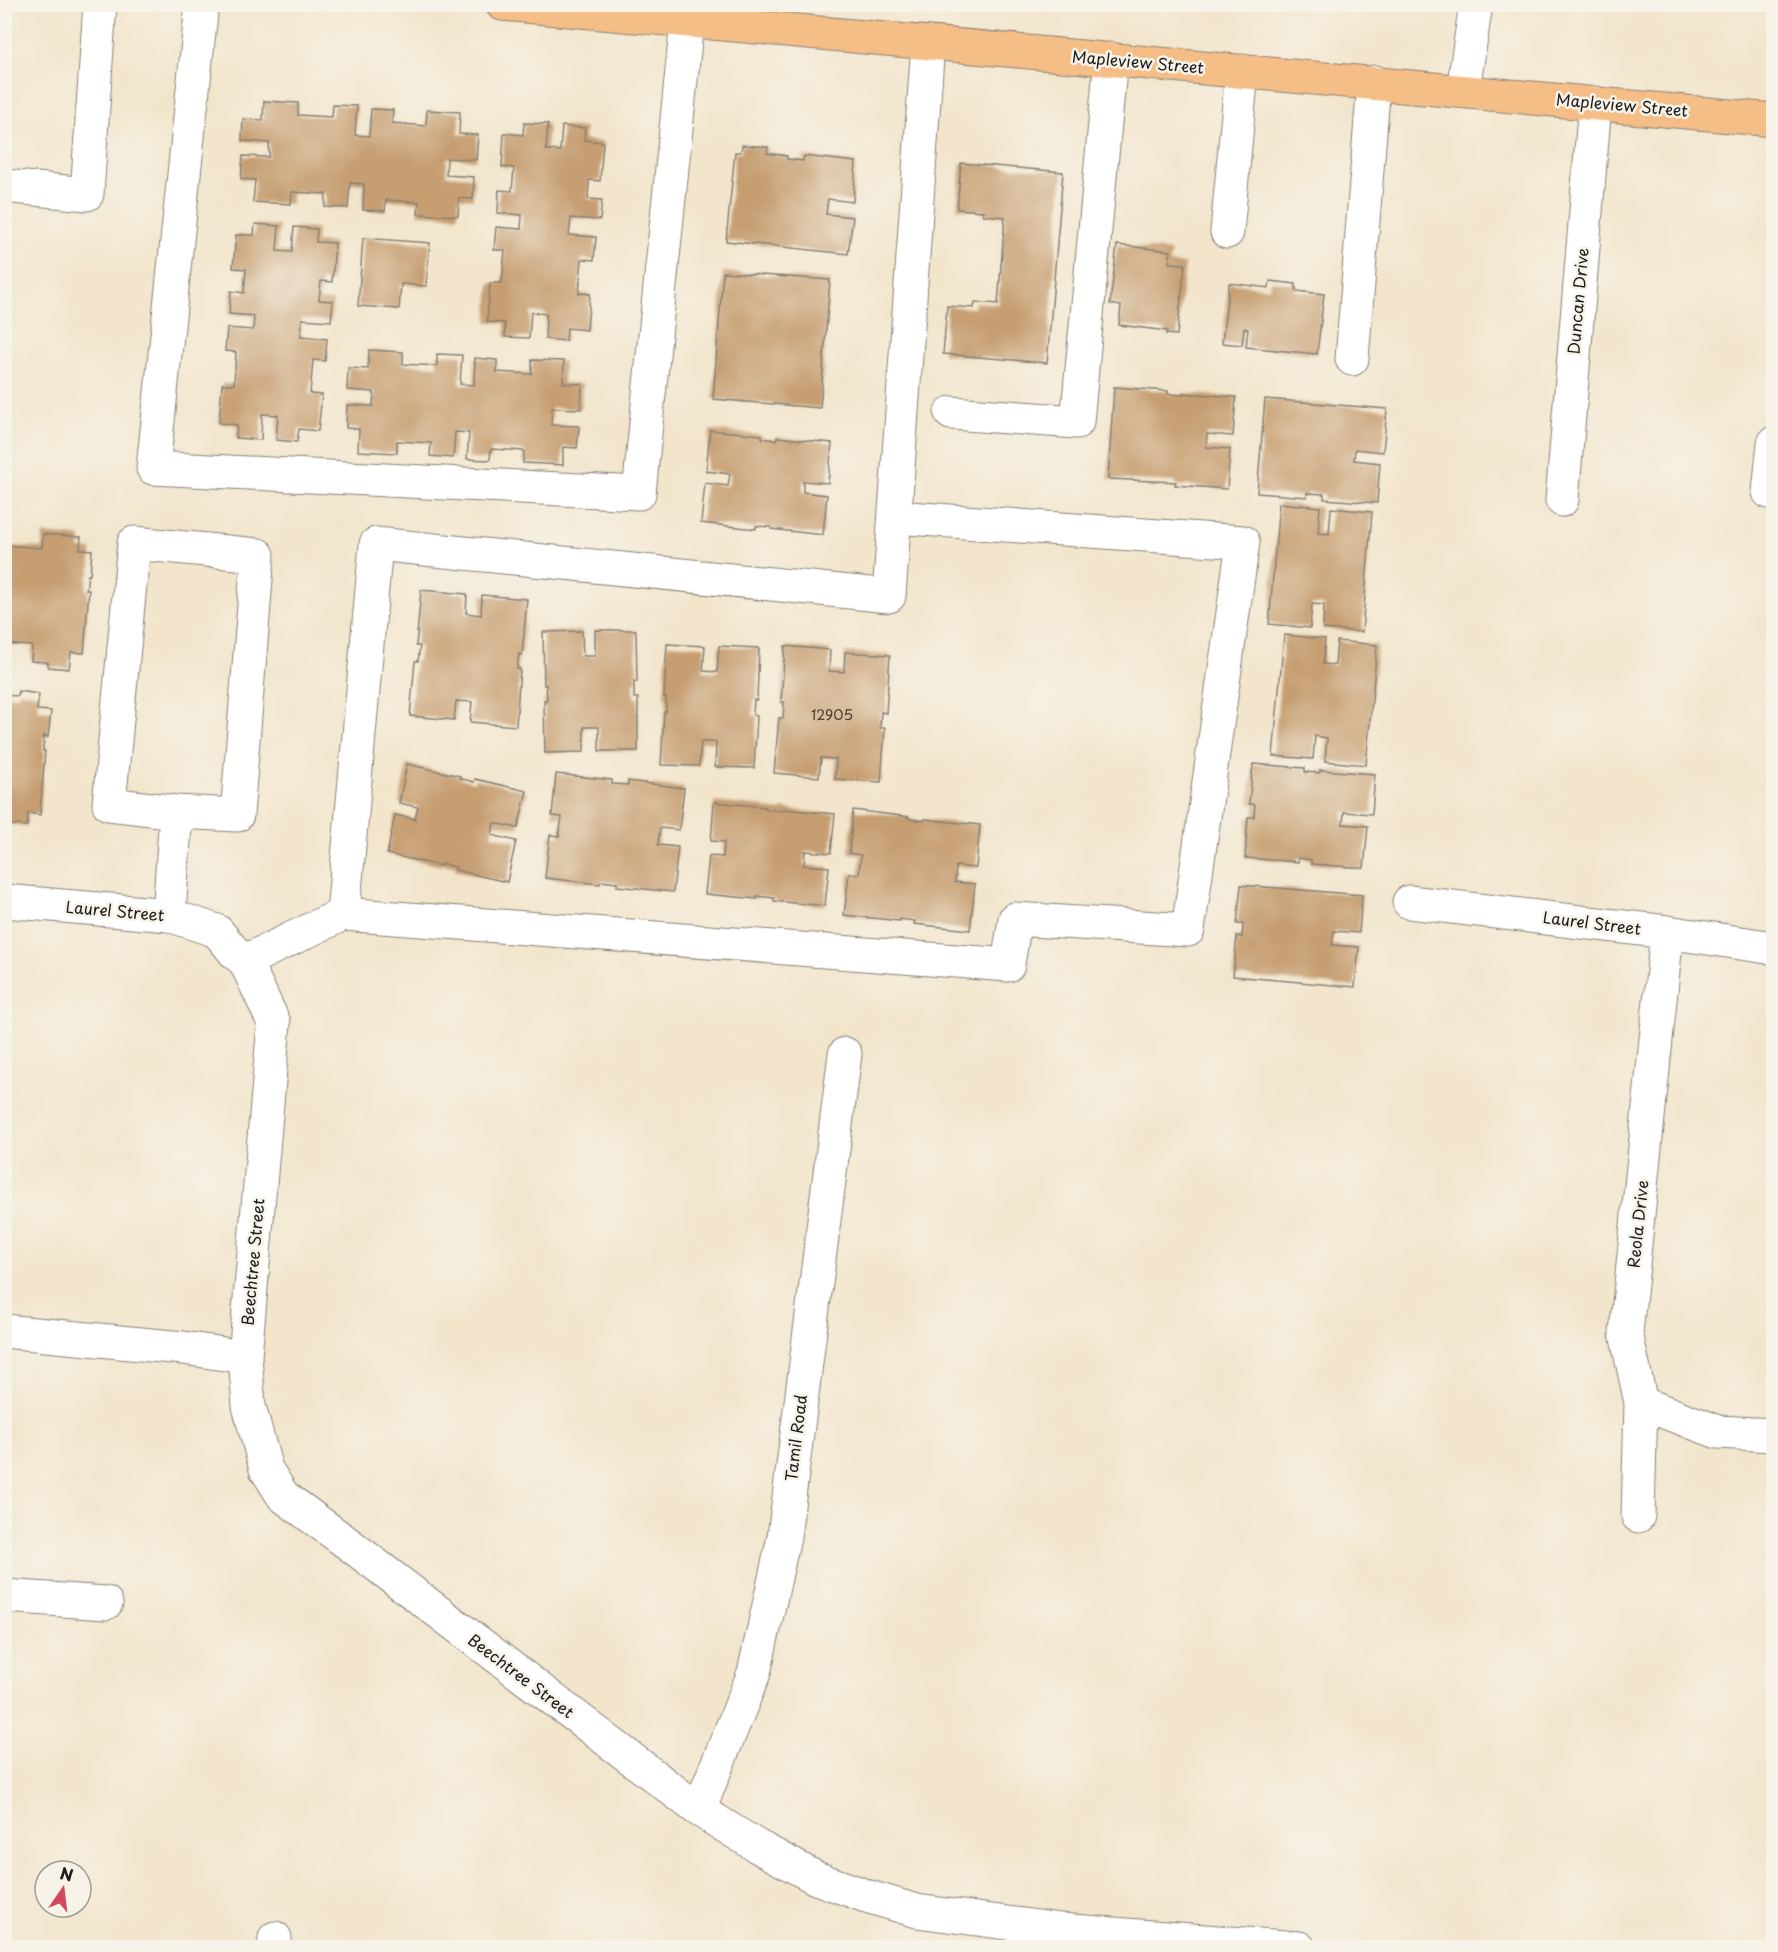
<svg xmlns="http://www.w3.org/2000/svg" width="1778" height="1952" font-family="'Playpen Sans',sans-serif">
<rect width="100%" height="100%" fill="#f7f3e8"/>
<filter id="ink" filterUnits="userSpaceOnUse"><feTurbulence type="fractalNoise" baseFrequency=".0167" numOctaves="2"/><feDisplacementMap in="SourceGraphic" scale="12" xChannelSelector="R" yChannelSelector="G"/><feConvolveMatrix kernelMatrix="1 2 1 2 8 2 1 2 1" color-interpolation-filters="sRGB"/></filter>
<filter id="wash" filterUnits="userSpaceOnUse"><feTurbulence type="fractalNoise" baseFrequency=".008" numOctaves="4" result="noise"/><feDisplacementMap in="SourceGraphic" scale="24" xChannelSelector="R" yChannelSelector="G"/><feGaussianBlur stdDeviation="1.35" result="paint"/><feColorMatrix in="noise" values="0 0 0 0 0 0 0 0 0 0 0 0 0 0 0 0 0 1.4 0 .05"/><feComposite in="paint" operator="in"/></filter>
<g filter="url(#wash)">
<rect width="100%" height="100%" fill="#f2e5cc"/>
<g id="blocks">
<!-- building -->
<path fill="#c69e71" d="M264,101L298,103V115L332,117L333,105L357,106L355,135L369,136L371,109L393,110L392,123L426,126L427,110L460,112L459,134L478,135L476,160L447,158L446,175L474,177L473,199L459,198L458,216L418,214L419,202L386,200L385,211L363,210L364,184L350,183L348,208L325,207L326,194L292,192L291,204L253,202L255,180L241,179L243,156L269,157V143L242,141L243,119L263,120Z
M524,123L548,124L546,150L560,151L562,126L585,128L584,140L603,142L600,181L589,180L588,199L602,200L600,220L571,218L569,235L596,237L594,260L582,259L579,293L590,294L587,330L567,328L566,341L545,339L546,314L531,312L529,338L505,337V323L487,322L490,283H502L505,250H494L496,227L521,229L522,215L498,213L499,190L512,191L514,168L502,167L504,133L523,135Z
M742,145L768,147L767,153L787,156V159L803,161L804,156L856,162L853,202L828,199L826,214L853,217L848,254L726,241L735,152H741Z
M961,163L1063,172L1047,363L943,354L947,306L974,308L975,302L998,304L1005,217L983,215V211L957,209Z
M255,224L279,226L277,251L292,252L294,227L317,229L316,242L335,243L332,282L321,281L319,300L333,301L331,321L302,319L301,336L327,339L325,361L313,360L310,394L322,395L318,431L299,429L297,442L276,440L278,415L262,414L261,440L236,438L237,425L219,423L222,384H234L236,352L225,351L227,328L253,330L254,316L229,314L231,291L244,293L246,269L233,268L236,235H254Z
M363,238L430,243L426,286L401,284L399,309L358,306Z
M1117,245L1171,251L1169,263L1185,264L1177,335L1166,334L1167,331L1119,325L1121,306L1110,304Z
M723,272L830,280L820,408L713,399Z
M1270,281L1296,284V291L1324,294L1317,354L1246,347L1248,329L1244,328L1242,345L1222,343L1229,283L1269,288Z
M369,350L403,352V364L437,366V354L462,355L460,384L474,385L475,358L497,360V372L532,374V360L564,361L563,383L582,384L581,409L552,408L551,425L579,426L577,448L563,447V465L523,463L524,451L491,449L490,460L467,459L469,433L455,432L453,458L430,456L431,443L397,441V453L358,451L359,429L346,428L347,405L373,406L374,392L347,390L348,368L368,369Z
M1114,387L1168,391V394L1183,395V393L1236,397L1233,436L1207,434L1206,447L1230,449L1227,489L1175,485L1176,482L1108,479Z
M1265,399L1387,409L1383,452L1355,449L1354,460L1380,463L1377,503L1324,499V494L1307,493V497L1257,493Z
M710,430L762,435V438L776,440L777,437L832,443L828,483L803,481V492L827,495L823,535L771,529V527L756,526V529L701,523L705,483L728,486L730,474L706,471Z
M1279,503L1320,507L1318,533L1329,534L1331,508L1372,512L1362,632L1323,629L1324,605L1312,604L1310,628L1269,624Z
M43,534L81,537L80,549L92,550L90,575H88L86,590H89L84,653L71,652L69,669L48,667V662L31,661L32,646L4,644V545L42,548Z
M421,590L467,594L466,613L481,615L482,595L527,599L522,655L519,654L517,669H520L516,726L470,722L472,702L456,701L454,720L410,716L415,661H418L420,646H416Z
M595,630H636L637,682H634V698H638V751H599V727H584V752L545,753L544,700H547L546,685H544L543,632L582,631L583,656H595Z
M1284,635L1325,639L1323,664L1335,665L1337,641L1377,645L1366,765L1325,761L1327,738L1315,736L1313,759L1273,756Z
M667,644L705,646L703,671L717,672L719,646L759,648L757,700H754L753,715L757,716L754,768L715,767L716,742H701L699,766L661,765L664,712H666V697H664Z
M785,646L830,650L829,671L844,672L845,652L890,655L886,713L881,712L880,728H885L881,782L835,779L836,759L821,758L819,777L774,773L779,718H783L784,702H781Z
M18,691L39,694L37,710L51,711L48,737L44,736L43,751H45L40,815L28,813L27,826L4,824V695L18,696Z
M407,764L460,776L459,778L474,782L475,779L527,791L518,828L494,823L492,835L516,841L507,882L455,870L456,867L441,864V866L387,854L395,815L415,819L418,807L399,803Z
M1253,764L1305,768V772L1320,773V770L1375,774L1372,814L1344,812L1343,824L1368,826L1364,868L1311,864V860L1298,858V862L1245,858L1248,817H1254L1255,805L1249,804Z
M556,774L612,780V784L628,785V781L684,788L679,830L660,828L658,845L678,847L673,892L617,886V883L601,881L600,884L545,878L550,835L559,836L562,817L552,816Z
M714,802L766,807L765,809L782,811V809L835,814L831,853L805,851L804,865L829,867L825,906L774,901V898L757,896V899L705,894L709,856L723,857L724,842L711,841Z
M853,810L909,817V819L924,821V819L980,825L976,868L956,866L955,882L975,884L970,930L914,924L915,921L900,919V921L844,915L849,873L859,875L861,855L849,853Z
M1241,885L1362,895L1359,933L1334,931L1332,945L1359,947L1355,987L1233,976L1237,936L1242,937L1243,924H1237Z"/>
</g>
</g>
<g filter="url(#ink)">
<use href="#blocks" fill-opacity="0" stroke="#878074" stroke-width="1.5"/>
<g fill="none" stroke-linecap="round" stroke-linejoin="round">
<!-- minor casing -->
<g stroke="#878074" stroke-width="35">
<path id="minor" d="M202,4L153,468L639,493L687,21
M1463,90L1476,4
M4,186L87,194L100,4
M1227,232L1242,71
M1352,359L1374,82
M951,413L1077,422L1111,59
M1769,492L1774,443
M1562,500L1595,103
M4,901L169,915L217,931L236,954L245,961L274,1023L245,1357L249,1406L266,1469L283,1496L350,1545L699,1810L757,1846L816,1878L866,1896L917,1911L1060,1930L1299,1948
M1409,902L1667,932L1774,948
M343,914L1008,965L1015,919L1188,930L1243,542L895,517
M169,915L176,812L237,815L258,555L134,543L109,804L176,812
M245,961L343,914L376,544L889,596L928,43
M4,1331L183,1348L245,1357
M1641,1403L1718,1432L1774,1435
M1638,1516L1641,1403L1626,1333L1667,932
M4,1596L106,1603
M699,1810L754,1673L784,1537L845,1054
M274,1948L275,1938"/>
</g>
<!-- major casing -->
<g stroke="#878074" stroke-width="35">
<path id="major" d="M502,4L1774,120"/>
</g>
<!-- minor -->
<use href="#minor" stroke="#fff" stroke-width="33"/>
<!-- major -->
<use href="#major" stroke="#f6be87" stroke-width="33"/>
</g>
</g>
<g text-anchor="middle" stroke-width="5" stroke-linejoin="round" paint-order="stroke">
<!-- number labels -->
<g font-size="14" fill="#463c31">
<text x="832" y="720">12905</text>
</g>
<!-- street labels -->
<g font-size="16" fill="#1c1c1c" stroke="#f7f3e8">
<text transform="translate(1138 62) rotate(5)" y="6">Mapleview Street</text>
<text transform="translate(1622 105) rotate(5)" y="6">Mapleview Street</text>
<text transform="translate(1578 301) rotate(-85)" y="6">Duncan Drive</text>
<text transform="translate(115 911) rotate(5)" y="6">Laurel Street</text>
<text transform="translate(1592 923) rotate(7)" y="6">Laurel Street</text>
<text transform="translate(1638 1224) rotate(-84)" y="6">Reola Drive</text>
<text transform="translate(253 1262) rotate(-85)" y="6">Beechtree Street</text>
<text transform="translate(796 1438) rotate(-83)" y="6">Tamil Road</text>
<text transform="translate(521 1676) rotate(37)" y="6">Beechtree Street</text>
</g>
</g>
<!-- margin -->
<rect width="1778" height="1952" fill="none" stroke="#f7f3e8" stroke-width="24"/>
<!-- north arrow -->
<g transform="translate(63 1889) rotate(14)"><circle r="28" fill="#f7f3e8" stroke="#9f9d96" stroke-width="1.5"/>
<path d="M0-4.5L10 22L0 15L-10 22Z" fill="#d1495b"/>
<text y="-9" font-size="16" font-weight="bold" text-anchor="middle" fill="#1c1c1c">N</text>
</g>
</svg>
